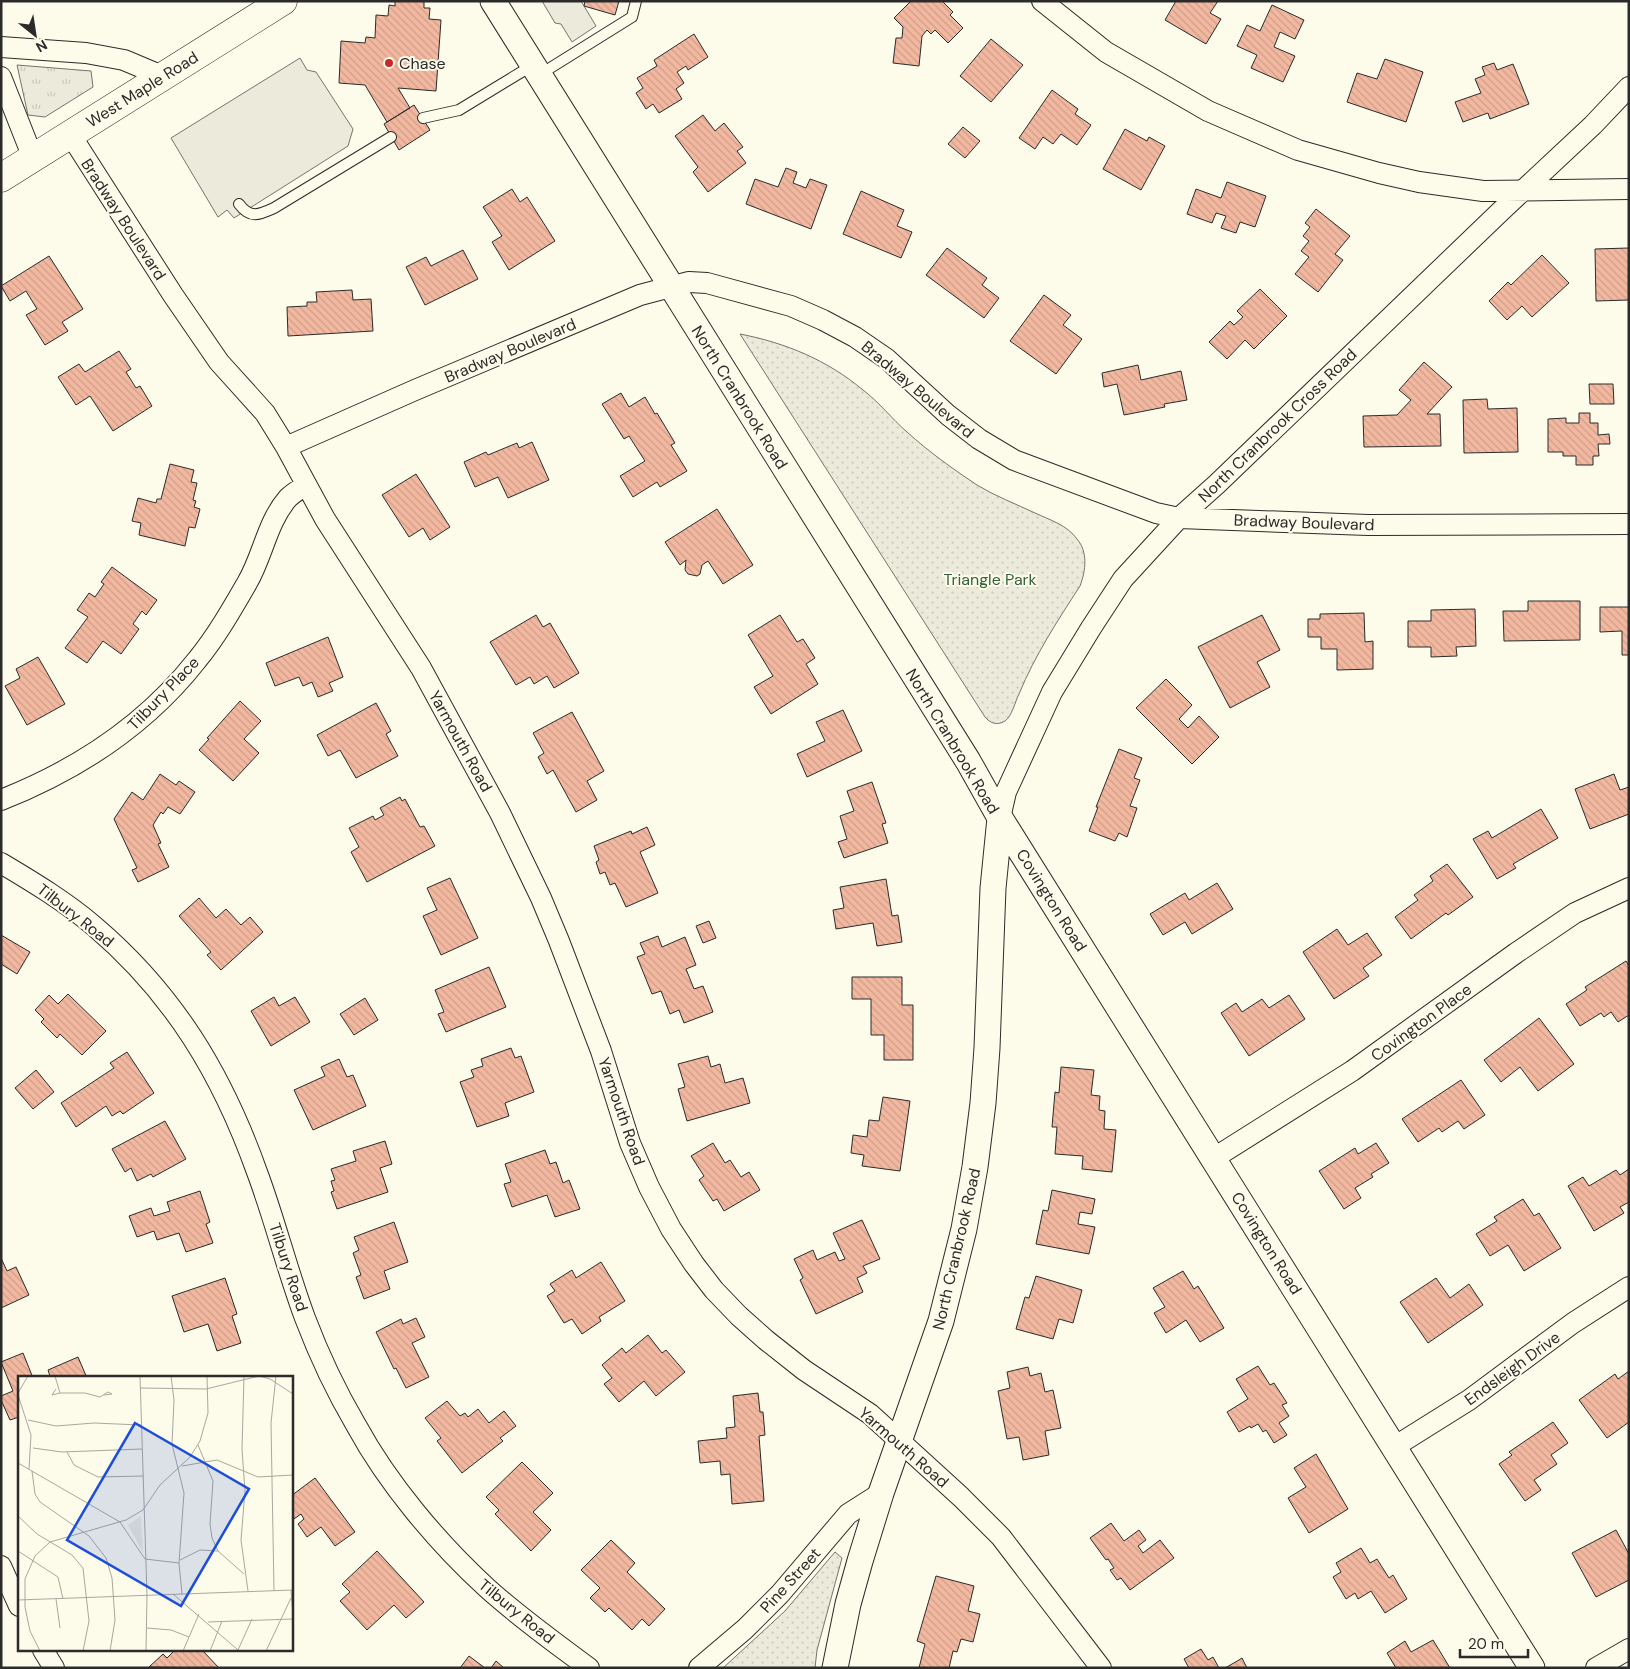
<svg xmlns="http://www.w3.org/2000/svg" width="1630" height="1669" font-family="'DM Sans',sans-serif">
<defs>
<pattern id="grass-tufts" width="24" height="20" patternUnits="userSpaceOnUse" patternTransform="scale(1.25)"><rect width="24" height="20" fill="#ecebdb"/><path d="M3 7l-1-3M5 7V3M7 7l1-3M15 17l-1-3M17 17v-4M19 17l1-3" fill="none" stroke="#cbcabc"/></pattern>
<pattern id="park-dots" width="8" height="8" patternUnits="userSpaceOnUse" patternTransform="scale(1.25)"><rect width="8" height="8" fill="#ecebdb"/><path d="M2 2h.1M6 6h.1" fill="none" stroke="#cbcabc" stroke-width="1.8" stroke-linecap="round"/></pattern>
<pattern id="building-back-hatch" width="6" height="6" patternUnits="userSpaceOnUse" patternTransform="scale(1.25)"><rect width="6" height="6" fill="#f2b8a0"/><path d="M-1 5l2 2M0 0l6 6M5-1l2 2" fill="none" stroke="#d09e8a"/></pattern>
</defs>
<rect width="100%" height="100%" fill="#fdfbea"/>
<!-- grass -->
<path fill="url(#grass-tufts)" stroke="#74746e" d="M17,65L91,71L93,87L45,117L28,115Z"/>
<!-- park -->
<path fill="url(#park-dots)" stroke="#74746e" d="M740,334C786,343 827,360 863,390C879,402 892,419 907,432C929,452 953,469 977,485C995,496 1016,504 1035,513C1050,520 1067,525 1077,539C1088,552 1086,570 1080,586C1058,620 1035,655 1019,694C1015,702 1012,716 1005,721C997,726 990,723 985,717Z
M835,1552L842,1558L817,1650L815,1668H723L785,1611Z"/>
<!-- parking -->
<path fill="#eceadb" stroke="#74746e" d="M542,1H581L596,26L572,42L561,24L555,23Z
M300,58L307,70L316,72L353,129L348,146L234,218L227,210L218,217L171,138Z"/>
<!-- building -->
<path fill="url(#building-back-hatch)" stroke="#2b2b2b" d="M395,1H424V8H430L429,19L441,20L436,91L398,88L410,108L387,122L365,85L339,83L341,41L365,43L366,37L375,38L376,15L388,16L389,5L395,6Z
M585,1H619L615,15L584,6Z
M911,1H942L953,12L950,15L963,28L948,43L935,30L931,34L927,30L922,36L919,66L893,63L896,38H902L903,27L894,18Z
M1176,1H1218L1210,13L1221,19L1206,44L1165,20Z
M1272,5L1304,20L1295,39L1280,32L1274,47L1295,56L1283,82L1251,68L1257,55L1237,46L1247,25L1260,31Z
M694,34L708,57L688,70L686,66L677,72L684,83L676,89L682,99L659,113L653,104L646,109L636,93L643,88L637,78L657,66L654,60Z
M991,39L1023,65L991,102L960,76Z
M1385,59L1423,72L1406,122L1347,102L1357,73L1377,79Z
M1494,63L1497,70L1513,64L1529,104L1490,119L1488,113L1463,122L1455,102L1481,93L1475,79L1485,75L1482,67Z
M1052,90L1078,109L1075,114L1091,125L1077,145L1061,134L1053,144L1043,137L1035,149L1019,138Z
M414,105L430,130L399,150L384,124Z
M703,115L715,131L724,123L743,147L737,151L746,163L708,192L693,172L698,167L675,136Z
M963,127L980,141L965,158L948,144Z
M1125,129L1147,141L1149,137L1165,146L1141,190L1103,169Z
M786,168L797,172L793,183L806,188L810,179L827,185L811,229L746,204L755,179L778,187Z
M1227,182L1266,196L1255,227L1240,222L1236,233L1221,228L1226,216L1216,213L1212,223L1187,214L1196,189L1221,198Z
M512,189L520,202L527,197L555,241L509,270L492,242L502,236L483,207Z
M861,191L904,210L897,226L912,232L901,258L843,234Z
M1316,209L1350,236L1335,254L1343,260L1318,292L1295,274L1309,257L1301,251L1309,241L1303,236L1310,227L1305,223Z
M947,248L987,278L982,285L999,298L984,318L926,275Z
M1629,248V300L1596,301L1595,249Z
M463,250L478,279L425,305L406,267L426,257L431,266Z
M1542,255L1569,283L1532,317L1522,306L1507,320L1489,301L1508,282L1511,285Z
M49,256L83,309L62,322L68,331L45,345L26,315L37,309L26,291L10,301L1,286Z
M1260,289L1287,316L1254,349L1245,340L1227,359L1209,342L1230,321L1234,325L1243,317L1237,311Z
M352,290L353,300L371,299L373,331L288,336L287,307L307,306V302H317L316,292Z
M1044,295L1071,315L1063,325L1082,339L1056,374L1010,341Z
M119,351L131,369L126,372L136,388L140,386L152,406L113,431L90,396L76,405L58,377L79,364L85,372Z
M1424,362L1452,387L1427,414H1440L1441,446L1364,447L1363,416L1397,415L1411,400L1399,390Z
M1138,365L1141,380L1181,371L1187,400L1164,404L1165,407L1124,415L1117,384L1104,387L1102,373Z
M1589,384H1613L1614,404H1590Z
M621,393L629,407L645,397L655,414L657,413L675,443L671,445L687,471L660,487L657,482L633,497L620,476L645,461L629,436L624,439L602,404Z
M1487,399L1488,409L1517,408L1518,452L1464,453L1463,400Z
M1579,413H1590V423H1598V435L1609,434L1610,444H1598L1599,456H1593V465H1576V456H1563V452H1548V419L1566,418V423H1579Z
M532,442L549,480L508,498L498,477L475,487L464,462L486,452L488,455L517,443L519,448Z
M170,464L194,470L191,482L197,483L193,500L196,501L194,507L200,509L195,528L189,527L185,546L139,535L141,523L132,521L138,498L156,503L157,499H161Z
M416,474L450,527L430,540L423,528L409,537L382,495Z
M717,509L753,565L723,584L708,561L702,565L700,574L697,576L688,574L685,570L686,560L680,565L665,542Z
M112,567L157,600L146,615L142,611L133,624L139,629L121,654L103,641L87,663L65,648L88,617L77,610L89,593L95,597L104,584L101,582Z
M1528,601H1580V640L1504,641L1503,611H1528Z
M1600,607H1629V655H1622V631L1600,632Z
M1475,609L1476,646L1456,647L1457,656L1431,657V647H1408V621H1431V610Z
M1364,613L1365,642L1373,641V669L1337,670V649H1321V637H1308V619H1320V614Z
M536,615L543,627L550,623L579,673L554,688L547,676L534,684L530,677L516,685L490,642Z
M780,615L797,642L803,639L815,658L806,664L818,684L771,714L754,687L773,676L748,635Z
M1262,615L1280,650L1257,662L1270,687L1230,708L1198,647Z
M328,637L343,677L329,683L333,691L318,697L312,682L303,686L299,677L275,686L266,663Z
M38,657L65,704L27,725L5,686L20,678L16,669Z
M1166,679L1192,705L1179,719L1188,728L1199,716L1219,737L1192,764L1136,708Z
M240,701L261,721L244,739L259,753L233,781L199,750L209,739L207,738Z
M376,703L391,731L386,734L398,756L356,778L340,750L328,756L317,735Z
M843,710L862,751L807,777L797,754L825,741L816,722Z
M572,712L604,771L587,781L597,800L576,812L553,770L547,774L538,757L544,753L533,733Z
M1119,749L1142,758L1134,778L1140,780L1130,806L1137,808L1127,837L1119,833L1115,841L1089,831L1098,807H1096Z
M160,774L176,785L179,781L195,792L180,814L168,807L163,814L161,812L153,825L161,843L158,844L169,867L138,882L132,870L137,868L114,819L132,792L143,800Z
M1614,774L1620,790L1629,787V814L1590,829L1575,789Z
M872,782L886,823L882,824L888,843L844,858L838,842L847,839L840,816L854,811L847,791Z
M400,797L402,801L405,799L420,827L424,826L435,846L367,882L351,852L359,847L349,828L373,816L375,820L384,815L380,808Z
M1541,809L1558,838L1513,864L1516,868L1497,879L1473,839L1488,831L1492,838Z
M647,827L655,845L640,852L658,893L626,907L615,883L610,885L605,872L600,874L596,862L599,860L594,846L631,831L632,834Z
M1447,864L1473,897L1448,915L1446,913L1411,939L1395,917L1418,900L1414,895L1433,881L1430,876Z
M450,878L478,938L441,955L423,916L437,910L427,888Z
M886,879L892,916L898,915L902,942L877,946L873,923L836,929L833,910L844,908L840,887Z
M1217,883L1233,909L1192,934L1185,922L1163,935L1150,914L1185,893L1189,900Z
M199,898L216,918L226,909L241,925L250,917L263,932L221,970L207,955L211,952L179,916Z
M709,921L716,938L703,943L696,926Z
M1337,929L1348,945L1367,933L1382,955L1363,968L1369,976L1334,999L1303,952Z
M1,935L30,952L17,974L1,964Z
M658,936L662,947L685,937L696,965L686,969L694,989L703,986L713,1012L684,1023L679,1010L670,1014L661,991L652,994L637,957L645,954L640,943Z
M1626,961L1629,966V1015L1618,1022L1611,1012L1604,1017L1601,1013L1580,1026L1566,1004L1587,990L1585,987Z
M489,967L506,1007L446,1032L438,1014L444,1012L435,990Z
M852,977H902V1005H913V1060H884V1035H871V999H852Z
M68,994L106,1031L82,1055L60,1034L57,1038L41,1022L44,1019L35,1010L49,995L58,1004Z
M1289,995L1305,1019L1249,1056L1221,1013L1236,1003L1242,1012L1262,999L1269,1008Z
M274,997L279,1006L295,997L310,1022L271,1046L251,1011Z
M365,998L378,1020L354,1035L340,1014Z
M1539,1018L1574,1064L1538,1091L1520,1067L1501,1082L1484,1060Z
M511,1048L515,1058L521,1056L534,1092L505,1103L509,1116L477,1127L460,1082L474,1077L471,1070L483,1066L481,1059Z
M127,1052L154,1093L123,1114L120,1111L112,1116L106,1106L76,1127L61,1103L114,1068L110,1063Z
M708,1056L711,1067L720,1064L725,1083L743,1078L750,1103L687,1121L678,1089L685,1087L678,1064Z
M339,1059L347,1077L353,1075L366,1106L313,1130L294,1090L325,1076L321,1067Z
M1061,1067L1094,1070L1091,1095L1100,1096L1099,1110L1105,1111L1104,1129L1116,1130L1112,1172L1082,1169L1083,1156L1055,1154L1057,1127H1052L1055,1092L1059,1093Z
M36,1070L54,1092L33,1109L15,1088Z
M1461,1080L1485,1115L1464,1129L1458,1121L1442,1132L1439,1128L1418,1142L1402,1119Z
M883,1097L910,1101L900,1171L862,1166L864,1155L851,1153L853,1135L867,1137L869,1120L879,1121Z
M165,1121L186,1159L153,1177L151,1174L137,1181L131,1168L125,1172L112,1149Z
M385,1141L392,1164L380,1168L388,1192L337,1209L331,1192L334,1191L331,1181L335,1180L331,1169L356,1161L353,1151Z
M713,1143L725,1163L730,1160L741,1177L749,1172L760,1190L724,1211L717,1199L713,1201L699,1180L704,1176L691,1156Z
M1376,1143L1389,1163L1371,1174L1373,1177L1355,1188L1361,1198L1344,1209L1319,1171L1355,1148L1358,1154Z
M545,1150L550,1164L556,1162L563,1183L569,1180L580,1209L555,1217L547,1195L512,1207L504,1184L511,1182L505,1164Z
M1629,1169V1202L1620,1207L1624,1213L1594,1231L1568,1186L1583,1177L1589,1186L1616,1170L1620,1175Z
M1052,1190L1095,1199L1092,1214L1080,1212L1078,1224L1095,1227L1089,1254L1036,1244L1043,1210L1048,1211Z
M200,1191L210,1222L206,1224L213,1243L186,1252L179,1233L157,1240L154,1231L137,1237L129,1216L151,1208L154,1216L170,1211L167,1202Z
M1523,1199L1534,1216L1539,1213L1561,1248L1524,1271L1508,1245L1490,1256L1476,1234L1497,1221L1494,1217Z
M862,1220L880,1259L863,1266L867,1273L857,1278L863,1292L816,1314L800,1280L803,1278L794,1259L813,1250L817,1260L835,1252L839,1261L845,1259L833,1233Z
M394,1222L408,1262L384,1271L390,1289L364,1299L356,1277L361,1275L353,1253L359,1250L354,1237Z
M1,1258L7,1271L16,1267L29,1295L1,1308Z
M601,1262L625,1301L599,1317L601,1321L582,1334L572,1319L564,1323L547,1296L555,1291L550,1284L572,1270L576,1278Z
M1183,1271L1194,1289L1198,1286L1224,1328L1200,1342L1186,1320L1166,1333L1154,1313L1165,1307L1153,1288Z
M1036,1276L1082,1290L1073,1323L1059,1319L1053,1339L1016,1329L1025,1297L1029,1298Z
M225,1278L237,1314L232,1316L241,1343L217,1351L208,1324L184,1332L172,1296Z
M1436,1278L1450,1298L1469,1284L1483,1305L1428,1343L1400,1302Z
M416,1318L425,1337L412,1343L429,1377L406,1388L396,1368L394,1369L376,1332L401,1319L403,1324Z
M648,1335L662,1353L666,1350L685,1372L656,1396L644,1381L619,1402L604,1384L612,1378L602,1365L622,1348L626,1353Z
M23,1353L33,1378H19V1417L10,1420L1,1400V1396L13,1391L1,1362Z
M78,1357L87,1378H45L50,1376L48,1370Z
M1258,1366L1270,1385L1274,1383L1287,1403L1282,1405L1289,1416L1279,1423L1287,1435L1274,1443L1266,1430L1263,1432L1258,1424L1251,1428L1250,1426L1239,1432L1227,1412L1248,1399L1236,1379Z
M1028,1367L1030,1376L1041,1373L1045,1392L1053,1390L1061,1428L1045,1431L1049,1455L1023,1460L1019,1437L1007,1439L998,1391L1010,1388L1007,1372Z
M1629,1371V1422L1607,1438L1579,1400L1615,1374L1618,1379Z
M758,1393L760,1412H763L765,1435L759,1436L764,1501L732,1504L730,1474L721,1475L720,1461L700,1463L698,1441L727,1438L726,1428L735,1427L733,1396Z
M447,1401L460,1416L465,1413L468,1417L478,1409L489,1423L504,1411L516,1426L500,1438L503,1441L462,1473L437,1441L441,1438L425,1418Z
M1553,1422L1568,1443L1551,1455L1557,1464L1534,1480L1541,1490L1525,1501L1499,1464L1512,1455L1509,1452Z
M1316,1454L1348,1509L1309,1533L1288,1498L1306,1487L1294,1468Z
M522,1462L553,1493L533,1512L551,1530L531,1551L495,1514L499,1510L486,1497Z
M315,1478L355,1532L335,1546L321,1527L307,1537L298,1524L304,1519L301,1514L291,1521V1496Z
M1111,1523L1124,1541L1139,1530L1146,1540L1138,1546L1143,1553L1160,1540L1174,1558L1130,1590L1121,1578L1117,1580L1110,1570L1114,1568L1108,1559L1106,1560L1090,1538Z
M1616,1530L1629,1554V1580L1596,1597L1572,1553Z
M611,1540L635,1563L627,1572L665,1609L649,1626L642,1619L632,1630L609,1608L605,1612L590,1598L600,1588L581,1570Z
M1361,1548L1370,1563L1377,1559L1389,1578L1393,1575L1407,1599L1385,1613L1371,1591L1358,1599L1355,1593L1346,1599L1333,1577L1341,1572L1336,1563Z
M377,1551L424,1602L406,1618L394,1605L367,1630L340,1601L350,1592L342,1584Z
M936,1576L974,1586L968,1611L980,1614L973,1642L961,1639L957,1652L953,1651L949,1668H919L925,1644L917,1641Z
M1433,1640L1450,1668H1396L1387,1653L1405,1641L1411,1652Z
M1201,1649L1208,1660L1213,1657L1219,1668H1189L1184,1659Z
M175,1650H202L219,1668L149,1667L163,1654L167,1658Z
M469,1656L485,1668H460Z
M1242,1658L1247,1668H1225L1239,1660Z
M496,1661L504,1668H491Z"/>
<g fill="none" stroke-linecap="round" stroke-linejoin="round">
<!-- service casing -->
<g stroke="#2b2b2b" stroke-width="12">
<path id="service" d="M539,75L632,17L636,1
M423,118L459,110L533,65
M239,204C250,219 259,215 274,208L391,137"/>
</g>
<!-- minor casing -->
<g stroke="#2b2b2b" stroke-width="22">
<path id="minor" d="M1042,1L1106,52L1208,111L1298,150L1379,173L1419,182L1483,191L1629,189
M1,47L86,53L124,60L162,76
M1,77L33,158
M70,134L173,295L219,362L265,413L286,447L415,390L640,295L689,282L707,283L791,306L823,320L855,337L887,359L948,415L979,439L1014,460L1156,513L1179,518L1368,525L1629,524
M286,447L325,519L421,668L500,813L541,898L559,941L601,1051L630,1143L649,1187L671,1229L694,1264L714,1290L739,1316L766,1340L804,1370L870,1414L961,1497L1001,1537L1101,1668
M1,800C77,770 146,725 197,660C216,637 232,609 247,583C263,556 267,522 288,498C293,493 300,489 306,485
M1000,818L1006,792L1052,692L1091,628L1123,579L1179,518L1217,484L1501,211L1593,125L1629,87
M1,863C33,882 66,902 94,926C174,994 222,1074 257,1172C275,1220 287,1270 305,1318C319,1355 336,1391 356,1425C388,1484 438,1543 487,1588C519,1617 554,1642 589,1668
M1214,1158L1352,1071L1516,953L1575,913L1629,888
M1394,1447L1469,1400L1573,1323L1629,1287
M1,1566L19,1606
M43,1650L54,1668
M699,1668L745,1629L780,1594L848,1514L881,1493
M1596,1668L1629,1649"/>
</g>
<!-- tertiary casing -->
<g stroke="#2b2b2b" stroke-width="27">
<path id="tertiary" d="M493,1L968,761L1000,818L1532,1668
M835,1668L848,1604L860,1561L881,1493L941,1321L964,1229L975,1167L983,1103L987,1048L993,888L1000,818"/>
</g>
<!-- secondary casing -->
<g stroke="#2b2b2b" stroke-width="29">
<path id="secondary" d="M1,178L283,1"/>
</g>
<!-- service -->
<use href="#service" stroke="#fdfbea" stroke-width="10"/>
<!-- minor -->
<use href="#minor" stroke="#fdfbea" stroke-width="20"/>
<!-- tertiary -->
<use href="#tertiary" stroke="#fdfbea" stroke-width="25"/>
<!-- secondary -->
<use href="#secondary" stroke="#fdfbea" stroke-width="28"/>
</g>
<!-- markers -->
<circle fill="#c62828" stroke="#fdfbea" stroke-width="2" cx="389" cy="63" r="5"/>
<g text-anchor="middle" stroke-width="4" stroke-linejoin="round" paint-order="stroke">
<!-- poi labels -->
<g font-size="16" fill="#2b2b2b" stroke="#fdfbea" text-anchor="start">
<text x="399" y="69">Chase</text>
</g>
<!-- street labels -->
<g font-size="16" fill="#2b2b2b" stroke="#fdfbea">
<text transform="translate(142 89) rotate(-32)" y="6">West Maple Road</text>
<text transform="translate(124 219) rotate(57)" y="6">Bradway Boulevard</text>
<text transform="translate(510 350) rotate(-23)" y="6">Bradway Boulevard</text>
<text transform="translate(918 389) rotate(40)" y="6">Bradway Boulevard</text>
<text transform="translate(740 397) rotate(58)" y="6">North Cranbrook Road</text>
<text transform="translate(1277 425) rotate(-44)" y="6">North Cranbrook Cross Road</text>
<text transform="translate(1304 522) rotate(2)" y="6">Bradway Boulevard</text>
<text transform="translate(163 693) rotate(-46)" y="6">Tilbury Place</text>
<text transform="translate(461 741) rotate(61)" y="6">Yarmouth Road</text>
<text transform="translate(953 741) rotate(59)" y="6">North Cranbrook Road</text>
<text transform="translate(1052 900) rotate(58)" y="6">Covington Road</text>
<text transform="translate(76 915) rotate(38)" y="6">Tilbury Road</text>
<text transform="translate(1421 1022) rotate(-36)" y="6">Covington Place</text>
<text transform="translate(622 1111) rotate(71)" y="6">Yarmouth Road</text>
<text transform="translate(1267 1243) rotate(58)" y="6">Covington Road</text>
<text transform="translate(956 1249) rotate(-77)" y="6">North Cranbrook Road</text>
<text transform="translate(289 1267) rotate(72)" y="6">Tilbury Road</text>
<text transform="translate(1512 1368) rotate(-36)" y="6">Endsleigh Drive</text>
<text transform="translate(904 1447) rotate(41)" y="6">Yarmouth Road</text>
<text transform="translate(790 1580) rotate(-48)" y="6">Pine Street</text>
<text transform="translate(517 1611) rotate(39)" y="6">Tilbury Road</text>
</g>
<!-- park labels -->
<g font-size="16" fill="#34623c" stroke="#fdfbea">
<text x="990" y="585">Triangle Park</text>
</g>
</g>
<!-- overview -->
<g transform="translate(18 1376)">
<rect width="275" height="275" fill="#fdfbea"/>
<path d="M123,140L125,177L110,149Z" fill="#ecebdb"/>
<path fill="none" stroke="#a9a89e" stroke-width="1" d="M37,0L42,17H67L82,21L90,16L94,18L86,19M122,0L129,219L128,275M153,0L156,24L154,68L166,117L161,187M226,0L224,73L227,115L223,164L230,215M122,12L188,13L241,0L252,3L275,18M38,13L34,19L42,17M0,17L10,0M0,19L13,59L11,93M10,44L38,50L76,47L123,49M180,69L195,105L192,148L194,162L200,175L226,198M15,72L44,76L124,73M49,76L56,89L80,101L125,100M0,87L102,146L127,183L161,187L164,218M164,90L199,84L240,101L275,99M14,95L17,118L22,126L71,160L88,182L94,202L97,244L92,275M0,140L19,158L54,179L65,192L71,245L65,275M0,175L40,201L45,223M162,184L182,174L200,175M273,214L275,240M256,215L253,47L258,0M155,218L220,274M38,223L42,252M0,224L275,214M190,246L275,243M129,252L153,254L171,261M220,274L234,243M22,275L12,255L7,231V203L17,180L32,166L108,144L125,134L142,109L172,81L182,65L190,37L189,0M165,275L181,238M192,275L204,245M248,275L273,222"/>
<path fill="#1d4ed8" fill-opacity="0.15" stroke="#1d4ed8" stroke-width="2.5" d="M117,47L231,113L163,230L49,164Z"/>
<rect width="275" height="275" fill="none" stroke="#2b2b2b" stroke-width="2.5"/>
</g>
<!-- border -->
<rect width="1630" height="1669" fill="none" stroke="#2b2b2b" stroke-width="5"/>
<!-- north arrow -->
<g transform="translate(35 35) rotate(150)" stroke="#fdfbea" stroke-width="4" paint-order="stroke">
<path d="M0-4L9 19L0 12L-9 19Z" fill="#2b2b2b"/>
<text y="-8" font-size="14" font-weight="bold" text-anchor="middle" fill="#2b2b2b">N</text>
</g>
<!-- scale -->
<path d="M1460 1649v8h68v-8" fill="none" stroke="#2b2b2b" stroke-width="2.5"/>
<text x="1468" y="1649" font-size="15" fill="#2b2b2b" stroke="#fdfbea" stroke-width="4" paint-order="stroke">20 m</text>
</svg>
